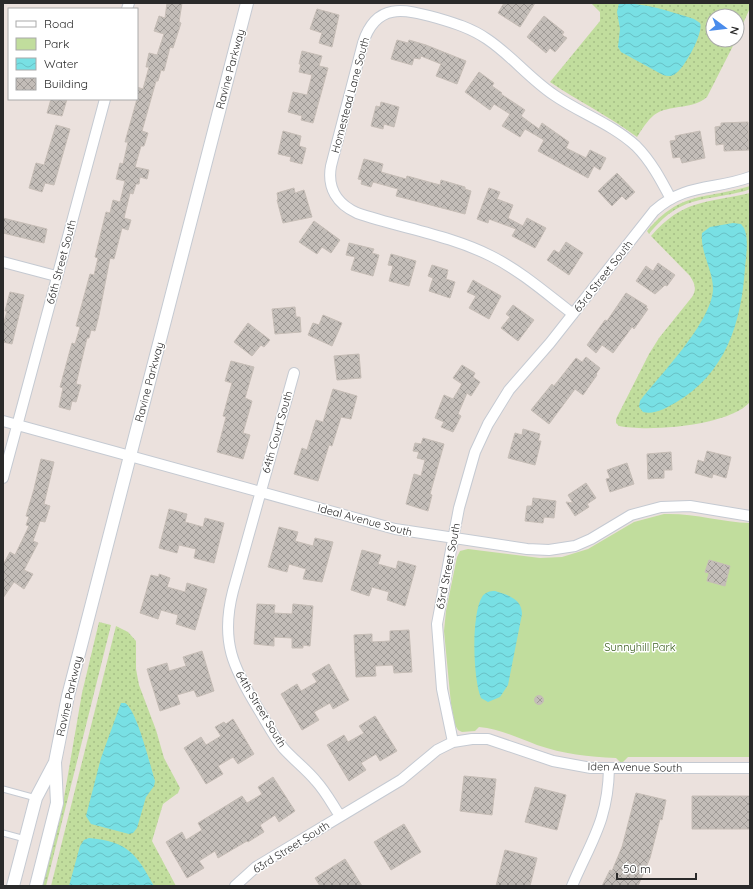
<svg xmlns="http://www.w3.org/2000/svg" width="753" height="889" font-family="Quicksand,sans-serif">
<defs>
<pattern id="grass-dots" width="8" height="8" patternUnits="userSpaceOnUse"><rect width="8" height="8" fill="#c1dd9d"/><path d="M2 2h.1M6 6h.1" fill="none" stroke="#a6be87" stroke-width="1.8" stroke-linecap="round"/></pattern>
<pattern id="water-waves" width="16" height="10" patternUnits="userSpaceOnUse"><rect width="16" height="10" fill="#78e0e4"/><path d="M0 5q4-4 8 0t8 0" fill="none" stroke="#68c0c4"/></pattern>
<pattern id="building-cross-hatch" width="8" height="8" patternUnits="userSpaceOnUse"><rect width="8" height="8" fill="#c3bdb8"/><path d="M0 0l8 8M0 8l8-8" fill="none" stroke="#9f9a96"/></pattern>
</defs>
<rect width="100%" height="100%" fill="#ebe1dd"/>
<!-- grass -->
<path fill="url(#grass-dots)" d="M591,3H750V8L737,37V16H713V40H736L707,97C693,110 669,104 654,115C647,121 642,129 637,137C609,116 578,101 550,82L600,21V12Z
M750,186V189L745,191C701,202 681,195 649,234L647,231C682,190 704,200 750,186Z
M750,193V402C729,426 649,432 619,426L616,423V419L649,354L659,338L692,297C697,289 695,284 690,276L651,236C683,199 707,203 750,193Z
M99,622L111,625L46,886H42L61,815L82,693Z
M116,626L128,632L136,641V669L139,685L156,730L164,758L180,788L178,793L163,804L152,841L176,886H51Z"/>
<!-- park -->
<path fill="#c1dd9d" d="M664,514C694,513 721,522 750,523V757H628L623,762H620L616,758C589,757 563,754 537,745C518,738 500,729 479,727L475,731L462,732L458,730L455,725L451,704L444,631L446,611L457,557L460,551L468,549L540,558L562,557L588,549L634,522Z"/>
<!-- water -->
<path fill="url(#water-waves)" d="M619,3C646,3 669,11 694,19L700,23C704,33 684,69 675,74C671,77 667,76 663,75L621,52L618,47L620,29L617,12Z
M733,223L741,224L744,228C749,239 746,256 745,268C741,324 726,373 675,403C666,408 654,415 643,412L639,407L640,401C660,375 712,322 713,289C713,270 700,252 702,233L710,227Z
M495,591C508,595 522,599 522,614L508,685L500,697L488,702L481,698C473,679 471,615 482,597C485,592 490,591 495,591Z
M121,703H125C137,710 150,765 155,781L154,786L146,797L137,828L133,833L129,834L91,824L86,816L101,758Z
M89,838C128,841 137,855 154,886H69L80,846L84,840Z"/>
<!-- building -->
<path fill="url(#building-cross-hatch)" stroke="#c6bdb6" d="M167,3H182L179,22L181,23L173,48L170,47L164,71L161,70L158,81H156L142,131L148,133L144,146H141L135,167L149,170L147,179L140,177L139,184H136L133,194L130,193L124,218L131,220L128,230L122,228L114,259L110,258L99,315L95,331L91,330L89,338H87L76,384L81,385L76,402L72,401L70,410L59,407L63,388L60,387L72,343L75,344L80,327L76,326L90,274L94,275L98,258L95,257L106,212L110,213L113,200L120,202L125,181L116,179L120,163L123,164L128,142H125L137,99V87L143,89L149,67H146L149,53L157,55L164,34L154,31L159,16L165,18Z
M504,3H535L520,27L498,13Z
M317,9L339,15L332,47L319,43L322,33L310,29Z
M544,16L564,32L562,35L567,38L555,52L550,48L546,53L527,37Z
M397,40L408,43L409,40L426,45L466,61L457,84L436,76L441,64L421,56L420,59L414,58L412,65L391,59Z
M302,51L322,56L319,66L328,68L313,123L301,120L302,116L288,112L293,92L307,95L312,75L299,72L301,64H299Z
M479,72L494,83L492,86L502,93L501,94L525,110L521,116L539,129L542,123L569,142L566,148L586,158L590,150L606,158L600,170L594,166L588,178L538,151L544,140L525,129L520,137L502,126L510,114L494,104L490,110L465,92Z
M51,99H67L62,116L47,113Z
M381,102L399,107L394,127L384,124L383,129L371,126L376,106L380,107Z
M748,122L749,150L724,151V144L716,145L715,127L721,126V123Z
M56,125L70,129L54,185L45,183L42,192L29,188L36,163L44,165Z
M283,131L301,136L299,146L306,148L302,164L290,161L291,157L278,154Z
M700,131L705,158L682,163L680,157L673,158L670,141L676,140L675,136Z
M364,159L383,164L381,172L406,179L407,176L440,185L441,180L465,187V189L471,191L465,214L396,196L398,189L373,182L371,187L361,184L362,180L358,179Z
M617,173L635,192L626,200L622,196L612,206L598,191Z
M294,188L295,193L304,190L312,217L283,223L277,200L278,199L277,193Z
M489,188L500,192L497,199L513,205L508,218L523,226L527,218L546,228L535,248L512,236L516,229L489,219L488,223L477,219Z
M3,218L47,229L44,243L3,233Z
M314,221L340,240L331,253L322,247L317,254L299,242Z
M566,242L583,253L569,275L547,260L554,250L559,253Z
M349,243L374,249L372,253L379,255L373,276L351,270L355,257L346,255Z
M391,254L416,261L409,286L389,281L393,266L388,265Z
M658,263L675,275L667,286L665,285L655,294L636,281L646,266L653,271Z
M432,265L448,270L446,279L455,282L450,298L429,291L433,278L428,276Z
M473,280L501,296L489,319L469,308L476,296L467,292Z
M10,292L24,295L12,344L3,342V326L7,311H5Z
M626,293L647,306L646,308L648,309L634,329L632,327L613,353L602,345L596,353L587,345L605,320L607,321Z
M513,305L534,320L518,341L501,328L510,317L506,314Z
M295,307L296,317H300L301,332L275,334L272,309Z
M323,315L342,323L332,346L308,335L313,323L319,325Z
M248,323L270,340L264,347L261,345L252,356L234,342Z
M359,354L361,378L337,380L334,356Z
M586,357L600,368L596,374L597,375L583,395L575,389L549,424L531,410L552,384L554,386L576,358L582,362Z
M231,361L254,367L245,398L252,401L243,433L250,435L243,459L217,452L226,417L223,416L232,383L225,381Z
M462,365L475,373L473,377L480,382L471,396L467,393L458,414L461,416L453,432L441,427L444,422L435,418L444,395L453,399L462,384L453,378Z
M333,389L357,396L351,419L341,417L332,446L329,445L318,481L294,474L302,448L307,450L316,420L323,422Z
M523,429L540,434L538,441H541L535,465L508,458L515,433L522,435Z
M423,438L444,444L430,494L432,495L428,511L406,504L414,474L421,476L425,460L417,458L419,452L413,451L415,443L421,444Z
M707,451L731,457L726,478L713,474L712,478L695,473L698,460L704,462Z
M671,452L672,470H664V478L648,479L647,454Z
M41,459L54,462L44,504L50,506L45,522L40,521L33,541L38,543L24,570L33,574L24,589L14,582L3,598V565L10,552L15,555L29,526L26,525L29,517L26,516L34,489Z
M627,463L634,484L610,492L606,479L610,478L607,470Z
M586,483L596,498L587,504L589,507L575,516L566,502L573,503L568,495Z
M533,498L556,501L554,518L544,517L543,523L525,521L527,506H532Z
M169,509L187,514L185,522L203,527L205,518L224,523L214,563L194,558L196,549L179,545L177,553L159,548Z
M279,527L298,532L295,541L313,546L315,538L333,542L322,582L303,579L306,569L289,564L287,572L268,567Z
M362,550L381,555L378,564L396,569L398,561L416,566L405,606L387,600L389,592L372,587L369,596L351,590Z
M709,560L730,566L725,586L707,581L709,573L705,572Z
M159,574L170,578L167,587L185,592L187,583L207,589L195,630L176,624L178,615L161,610L158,619L140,613L151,575L159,577Z
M257,604L275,605L274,613L292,614L293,604L313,606L310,646L303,645V648H292V638L274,637V646L254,644Z
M409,630L412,672L394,673L393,665L375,666L376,676L356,677L354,635L372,634V642L390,641V631Z
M202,651L214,691L197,697L194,690L177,695L180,704L160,711L147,669L167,663L169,671L186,666L183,657Z
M329,664L349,700L333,709L330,703L314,712L319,720L302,730L281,694L297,684L301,691L317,682L312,674Z
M534.5 700a4.5 4.5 0 1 1 9 0a4.5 4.5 0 1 1-9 0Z
M375,716L397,751L380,761L376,754L361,763L366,770L349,781L327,745L344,735L348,742L364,733L359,726Z
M233,719L254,754L238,764L233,757L218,766L223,774L206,784L184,748L201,737L206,745L221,736L215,727L224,722L226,724Z
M464,776L496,779L492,815L460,811Z
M273,777L295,811L279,822L275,815L260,825L264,832L248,842L247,841L218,858L215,851L199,861L204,868L187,878L166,842L182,832L186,840L202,830L198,823L242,796L247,803L262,794L258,787Z
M535,787L566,795L557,830L525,822Z
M636,793L666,800L662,820L660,819L650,858L638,886H602L610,870L612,871L622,847Z
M692,796H750V829H692Z
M404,824L421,852L391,870L374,842Z
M505,850L537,858L530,886H496Z
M345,859L362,886H320L315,878Z"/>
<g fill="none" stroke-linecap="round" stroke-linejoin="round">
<!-- service casing -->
<g stroke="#c5cad2" stroke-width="7">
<path id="service" d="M3,789L36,798
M3,833L25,839"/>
</g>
<!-- minor casing -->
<g stroke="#c5cad2" stroke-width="12">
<path id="minor" d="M127,9L129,3
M3,262L56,276
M573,314C547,294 521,271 491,256C449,235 401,228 357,213C337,204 327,188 331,166L363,43C376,2 404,9 437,18C454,23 471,28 487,39C511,55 530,79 554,95C580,113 612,124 636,146C651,161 661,180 671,199
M294,373L233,591C220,641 233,668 259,710C267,723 274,737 284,749C294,760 306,769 316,781C326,792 332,804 340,816
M3,421L395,529L527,549L549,550L575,546L591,539L631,515L661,507L690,506L750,516
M3,478L105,99
M453,742L472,739H488L553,761L591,768H750
M235,886L256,867L401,780L437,750L453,742L442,689L437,624L459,508L475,452L488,424L509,390L550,343L654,211C685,183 715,190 750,177
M572,886C591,841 608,821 609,768"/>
</g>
<!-- tertiary casing -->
<g stroke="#c5cad2" stroke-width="14">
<path id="tertiary" d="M13,886L36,798L54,764
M36,886L57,803L55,762L68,696L247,3"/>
</g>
<!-- service -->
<use href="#service" stroke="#fff" stroke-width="5"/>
<!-- minor -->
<use href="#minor" stroke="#fff" stroke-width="10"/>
<!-- tertiary -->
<use href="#tertiary" stroke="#fff" stroke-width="12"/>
</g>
<g text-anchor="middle" stroke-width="3" stroke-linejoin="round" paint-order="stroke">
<!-- street labels -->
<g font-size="11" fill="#2a2a2a" stroke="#fff">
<text transform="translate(230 69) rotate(-75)" y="4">Ravine Parkway</text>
<text transform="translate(350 95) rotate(-75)" y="4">Homestead Lane South</text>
<text transform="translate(61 262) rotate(-75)" y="4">66th Street South</text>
<text transform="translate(603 276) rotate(-52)" y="4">63rd Street South</text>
<text transform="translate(149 382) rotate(-75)" y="4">Ravine Parkway</text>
<text transform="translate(277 432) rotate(-74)" y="4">64th Court South</text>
<text transform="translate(365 520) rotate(15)" y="4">Ideal Avenue South</text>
<text transform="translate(448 566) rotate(-79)" y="4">63rd Street South</text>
<text transform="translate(69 696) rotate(-77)" y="4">Ravine Parkway</text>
<text transform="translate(261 709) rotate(59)" y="4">64th Street South</text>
<text transform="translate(635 767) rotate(1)" y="4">Iden Avenue South</text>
<text transform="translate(291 847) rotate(-32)" y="4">63rd Street South</text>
</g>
<!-- park labels -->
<g font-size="11" fill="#3c6020" stroke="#fff">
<text x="640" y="651">Sunnyhill Park</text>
</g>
</g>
<!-- border -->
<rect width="753" height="889" fill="none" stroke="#2a2a2a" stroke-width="8"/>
<!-- legend -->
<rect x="8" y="8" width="130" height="92" fill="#ffffff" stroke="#aaaaaa"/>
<rect x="16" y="21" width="20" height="6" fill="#ffffff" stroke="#aaaaaa"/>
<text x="44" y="28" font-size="12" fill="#2a2a2a">Road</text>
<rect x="16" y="38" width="20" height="12" fill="#c1dd9d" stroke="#aaaaaa"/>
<text x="44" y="48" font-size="12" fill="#2a2a2a">Park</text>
<rect x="16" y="58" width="20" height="12" fill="url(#water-waves)" stroke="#aaaaaa"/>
<text x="44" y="68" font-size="12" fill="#2a2a2a">Water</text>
<rect x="16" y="78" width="20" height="12" fill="url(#building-cross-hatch)" stroke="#aaaaaa"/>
<text x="44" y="88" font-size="12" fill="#2a2a2a">Building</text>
<!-- north arrow -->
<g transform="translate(725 28) rotate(105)"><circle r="19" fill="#ffffff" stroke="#aaaaaa"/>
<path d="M0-3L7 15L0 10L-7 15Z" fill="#4a8ceb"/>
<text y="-6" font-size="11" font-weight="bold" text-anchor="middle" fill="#2a2a2a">N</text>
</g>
<!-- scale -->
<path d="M617 873v6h79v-6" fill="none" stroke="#2a2a2a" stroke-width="2"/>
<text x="623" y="873" font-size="12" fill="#2a2a2a" stroke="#ffffff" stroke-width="3" paint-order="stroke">50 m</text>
</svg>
